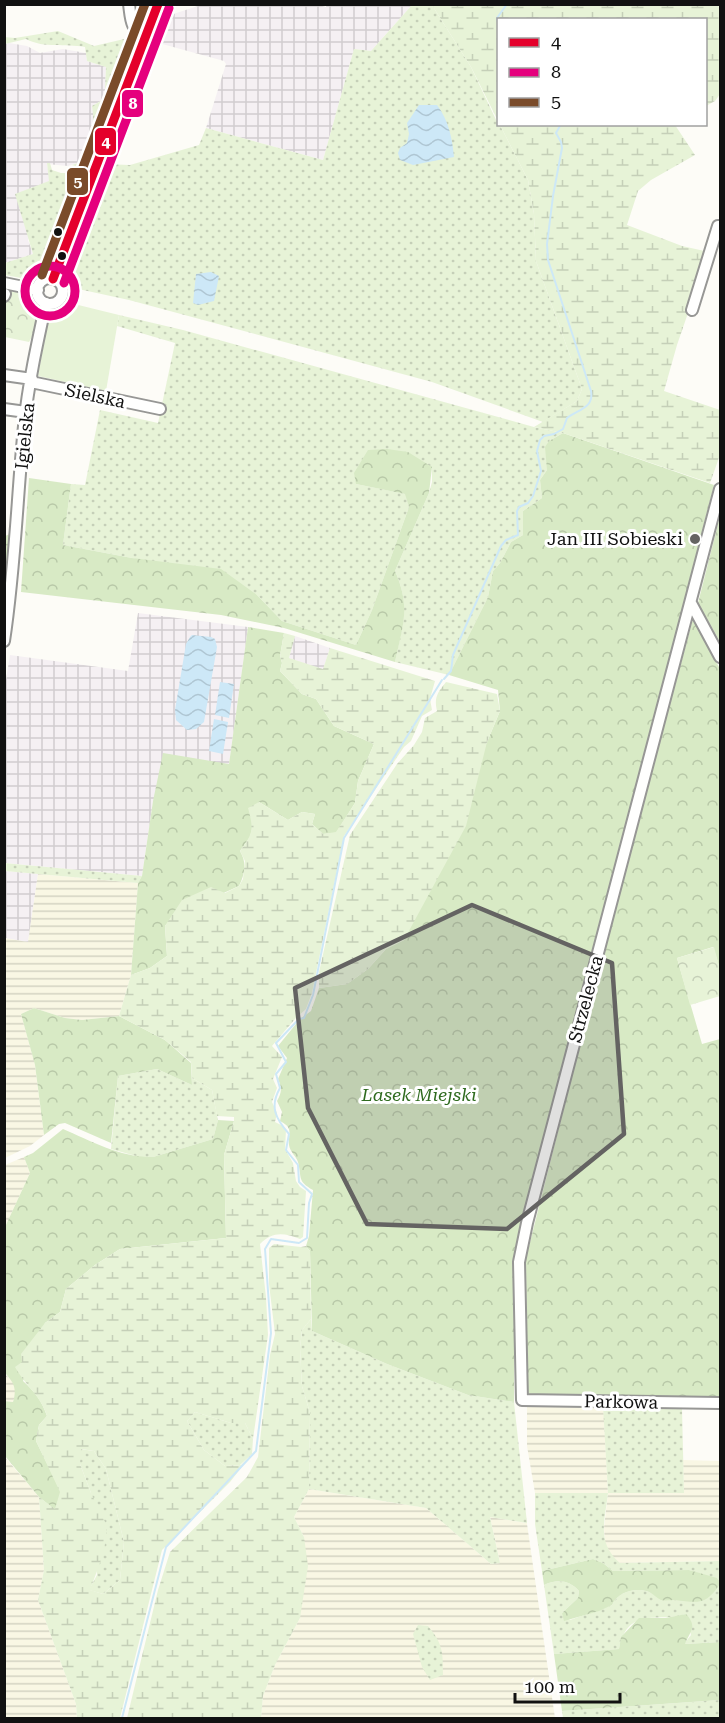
<svg xmlns="http://www.w3.org/2000/svg" width="725" height="1723" font-family="'Roboto Serif',serif">
<defs>
<pattern id="industrial-grid" width="8" height="8" patternUnits="userSpaceOnUse" patternTransform="scale(1.5)"><rect width="8" height="8" fill="#f5f0f3"/><path d="M0 4h8M4 0v8" fill="none" stroke="#d1cdcf"/></pattern>
<pattern id="farmland-rules" width="6" height="5" patternUnits="userSpaceOnUse" patternTransform="scale(1.5)"><rect width="6" height="5" fill="#f9f7e4"/><path d="M0 2.5h6" fill="none" stroke="#d4d3c3"/></pattern>
<pattern id="grass-dots" width="8" height="8" patternUnits="userSpaceOnUse" patternTransform="scale(1.5)"><rect width="8" height="8" fill="#e7f3d7"/><path d="M2 2h.1M6 6h.1" fill="none" stroke="#c5cfb8" stroke-width="1.8" stroke-linecap="round"/></pattern>
<pattern id="forest-crowns" width="20" height="18" patternUnits="userSpaceOnUse" patternTransform="scale(1.5)"><rect width="20" height="18" fill="#d8eac5"/><path d="M2 6a3 3 0 1 1 6 0M12 15a3 3 0 1 1 6 0" fill="none" stroke="#b8c8a8"/></pattern>
<pattern id="wetland-marsh" width="20" height="14" patternUnits="userSpaceOnUse" patternTransform="scale(1.5)"><rect width="20" height="14" fill="#e7f3d7"/><path d="M1 5h8M5 5V1M11 12h8M15 12V8" fill="none" stroke="#c5cfb8"/></pattern>
<pattern id="park-crowns" width="20" height="18" patternUnits="userSpaceOnUse" patternTransform="scale(1.5)"><rect width="20" height="18" fill="#e7f3d7"/><path d="M2 6a3 3 0 1 1 6 0M12 15a3 3 0 1 1 6 0" fill="none" stroke="#c5cfb8"/></pattern>
<pattern id="water-waves" width="16" height="10" patternUnits="userSpaceOnUse" patternTransform="scale(1.5)"><rect width="16" height="10" fill="#cde8f7"/><path d="M0 5q4-4 8 0t8 0" fill="none" stroke="#afc6d3"/></pattern>
</defs>
<rect width="100%" height="100%" fill="#fdfcf7"/>
<!-- industrial -->
<path fill="url(#industrial-grid)" d="M315,4L326,7L327,4L357,6L358,4L412,5L371,51L354,49L323,160L206,128L226,64L224,61L155,42L147,50L161,18L201,5Z
M9,43L27,46L40,53L63,49L86,53L87,61L106,67L105,91L108,97L92,106L94,119L91,149L84,161L68,166L47,164L50,181L28,240L33,254L5,263L4,44Z
M138,613L248,627L229,764L153,801L142,876L5,863L4,692L10,655L128,671Z
M295,636L330,648L323,670L289,658Z
M4,871L38,874L28,942L5,938Z"/>
<!-- farmland -->
<path fill="url(#farmland-rules)" d="M38,874L138,883L131,975L119,1016L82,1020L65,1018L34,1008L21,1014L35,1065L44,1135L30,1146L5,1158L4,938L28,942Z
M24,1157L30,1173L5,1227V1165Z
M4,1373L15,1384L16,1392L13,1402L5,1401Z
M527,1396L603,1399L608,1493H684L683,1460L720,1461V1561L620,1563L609,1554L605,1544L604,1528L608,1493H535L527,1446Z
M4,1456L39,1497L44,1570L38,1600L76,1704L77,1718H5Z
M309,1489L426,1508L491,1564L500,1563L490,1517L526,1523V1517L555,1718H261L263,1696L275,1665L300,1618L304,1537L294,1517Z"/>
<!-- grass -->
<path fill="url(#grass-dots)" d="M133,5H150L140,30L135,27Z
M412,5H432L471,67L498,124L500,125L528,180L534,214L536,261L582,389L577,401L543,422L432,382L129,300L69,287L61,276L103,164L130,165L199,145L206,128L323,160L354,49L371,51Z
M132,30L138,36L86,169L72,165L84,161C93,145 95,124 92,106L108,97L105,91L106,67L87,61L85,47C64,43 45,49 26,39L5,44L4,37L15,38L58,31L94,46L133,37Z
M47,163H50L52,170L61,173H85L46,271L32,280L5,275V263L33,254L15,194L49,181Z
M119,315L183,330L534,427L563,433L549,441L547,470L540,480L542,498L523,511V535L511,542L500,563L493,571L488,597L449,675L395,662C402,627 411,606 395,571L429,493L432,482V467L356,484L406,494L409,507L372,610L356,645L282,621L257,595L132,558L63,545L71,484L85,485L100,410L158,423L175,343L117,326Z
M4,863L142,876L138,883L5,871Z
M157,1069L192,1085V1078L212,1090L218,1120L213,1139L153,1157L143,1158L111,1149L118,1076Z
M311,1319L312,1331L387,1364L468,1395L514,1402L527,1523L490,1517L500,1563L491,1564L426,1508L309,1489L310,1413L302,1386L300,1348L302,1330Z
M603,1406L682,1408L684,1493H608C605,1521 596,1542 620,1563L720,1561V1642L684,1644L691,1635L686,1614C656,1623 628,1606 619,1649L554,1654L544,1585C557,1579 569,1580 579,1591L578,1598L562,1613L570,1620L612,1605C618,1592 635,1587 649,1592C659,1596 659,1600 671,1600L697,1573L689,1570L613,1571L603,1563L593,1559L542,1571L535,1524V1493H608Z
M195,1412L231,1423H245L253,1439L252,1454L240,1465L225,1466L204,1450L187,1421Z
M80,1449L94,1451L106,1469L124,1542L120,1580L103,1594L89,1590L97,1575L91,1493L80,1464Z
M418,1625L428,1626C443,1644 443,1652 443,1675L430,1680L422,1667L413,1634Z
M720,1700V1718H563L562,1711Z"/>
<!-- forest -->
<path fill="url(#forest-crowns)" d="M563,433L714,485L515,1257L514,1402L468,1395L387,1364L312,1331L310,1251L306,1246L309,1236L313,1190C297,1181 302,1178 298,1162C296,1156 290,1152 289,1145C288,1133 294,1128 280,1121L282,1112L277,1101C282,1092 282,1088 278,1079L287,1058L278,1046L300,1019L311,1011L319,988L347,984L368,969L386,949L404,940L500,711L498,690L449,675L488,597L493,571L500,563L511,542L523,535V511L542,498L540,480L547,470L545,447L549,441Z
M387,449L408,452L432,467L429,493L395,571C411,607 403,625 395,662L284,628L221,615L21,592L29,478L71,484L63,545L132,558L221,569L257,595L282,621L356,645L372,610L409,507L405,494L356,484L354,473L368,450Z
M720,516V642L698,603Z
M10,534L9,567L5,599V536Z
M693,619L720,669V969L713,947L677,958L702,1044L720,1039V1399L527,1396L526,1258L612,918Z
M248,627L284,633L280,656L282,663L280,671L302,694L316,699L334,726L374,744L358,781L355,803L336,833L323,834L312,824L315,814L302,812L288,820L259,802L250,837L240,851C247,863 245,874 239,886L173,916L165,926L167,956L150,968L131,975L138,883L142,876L153,801L163,753L229,764Z
M34,1008L65,1018L82,1020L119,1016L165,1040L191,1063L192,1085L157,1069L118,1076L111,1143L65,1123L59,1124L44,1135L35,1065L21,1014Z
M218,1120L234,1121L224,1155L226,1238L120,1249L95,1265L66,1289L60,1312L45,1323L23,1381C35,1392 42,1401 47,1416L39,1425L36,1441L61,1492L55,1510L39,1497L5,1456L4,1401L13,1402C17,1388 14,1383 5,1373V1227L30,1173L24,1157L33,1153L63,1129C91,1141 122,1158 153,1157L213,1139Z
M593,1559L603,1563L613,1571L689,1570L717,1578L720,1584C706,1605 699,1603 675,1600C671,1600 665,1601 661,1600C657,1598 653,1594 649,1592C635,1587 618,1592 612,1605L599,1611L564,1621L562,1613L578,1598L579,1591C569,1580 557,1579 544,1585L542,1571Z
M686,1614C698,1627 690,1631 685,1644L720,1642V1700L562,1711L554,1654L619,1649L621,1637L639,1618H665Z"/>
<!-- wetland -->
<path fill="url(#wetland-marsh)" fill-rule="evenodd" d="M432,5H720V94L715,101L706,106V20H498V121L471,67Z
M500,125H675L695,155L651,180L638,191L627,225L682,246L709,252L677,345L664,391L720,410V455L710,483L563,433L534,427L577,401L582,389L536,261L534,214L528,180Z
M284,633L295,636L289,658L323,669L330,648L435,681L430,699L432,710L422,716L411,741L404,747L344,836L312,993L306,1009L295,1019L272,1046L282,1057L273,1079L277,1088L272,1102L277,1113L275,1122L283,1126L286,1130L285,1149L293,1163L296,1181L300,1187L306,1191L303,1237L300,1239C284,1233 273,1231 260,1244L266,1297L268,1335L253,1439L245,1423H231L195,1412L187,1421L204,1450L225,1466L241,1465L252,1454L230,1482L162,1550L120,1718H77L76,1704L38,1600L44,1570L39,1497L55,1509L60,1492L36,1441L39,1425L47,1416C41,1396 25,1385 15,1367L22,1362L21,1354L45,1323L60,1312L66,1289L95,1265L120,1249L226,1238L224,1155L234,1121V1117L217,1116L212,1090L192,1078L191,1062L165,1040L119,1016L131,975L150,968L167,956L165,926L182,900L211,887L225,893L239,886L243,879L245,861L240,851C253,833 254,830 248,808L259,802L288,820L302,812L315,814L312,824L323,834L336,832L355,803L358,781L374,744L334,726L316,699L302,694L280,671L282,663L280,656ZM81,1449L94,1451L106,1469L124,1542L120,1580L103,1594L90,1590L104,1552L107,1526L91,1493L80,1464Z
M446,682L497,694L500,711L487,742L466,826L404,940L386,949L368,969L347,984L319,988V972L350,835L397,764L414,745L422,732L425,718L437,711C434,698 437,693 446,682Z
M274,1244L301,1247L306,1246L310,1251L311,1319L302,1330L300,1348L302,1386L310,1413L309,1489L294,1517L304,1537L308,1566L300,1618L275,1665L263,1696L261,1718H127L158,1590L170,1552L247,1477L258,1457L270,1355L275,1334L269,1284V1248Z"/>
<!-- park -->
<path fill="url(#park-crowns)" d="M4,290L37,296C40,310 37,330 29,342L5,337Z
M714,947L720,969V996L690,1005L677,958Z"/>
<!-- garden -->
<path fill="#e7f3d7" d="M62,301L119,315L106,391L38,376L50,309Z"/>
<!-- water -->
<path fill="url(#water-waves)" d="M419,105H437C449,121 452,138 454,157L413,165L400,160L398,153L400,148L407,143L409,134L407,123Z
M211,272L219,276L214,301L198,305L193,303L196,274Z
M192,635L211,637L215,639L217,647L204,722L196,729L187,730L176,720L175,710L186,644L190,637Z
M220,682L234,684L229,718L215,715Z
M214,719L228,722L223,754L209,751Z"/>
<g fill="none" stroke-linecap="round" stroke-linejoin="round">
<!-- stream -->
<path stroke="#cde8f7" stroke-width="2" d="M498,23L497,18L507,4
M444,679L451,671L453,655L501,546L506,540L518,535L517,511L519,507L528,503L533,496L541,471L537,451L540,440L544,436L554,434L563,429L567,418C579,409 594,408 591,391L548,260L547,244L553,196L562,148L561,142L556,133L561,124
M122,1718L166,1547L256,1451L271,1333L265,1249L271,1239L299,1243L307,1238L309,1203L312,1194L299,1182L298,1165L286,1150L289,1134C276,1119 269,1107 280,1088L276,1074L286,1062L276,1043L299,1019L304,1018L313,995L344,838L442,680"/>
<!-- minor casing -->
<g stroke="#979795" stroke-width="14">
<path id="minor" d="M129,4C131,18 130,31 146,35
M37 291a13 13 0 1 1 26 0a13 13 0 1 1-26 0Z
M53,279L158,4
M4,283L38,290
M4,296L5,294
M692,310L718,226H720
M4,375L32,379
M31,382L160,409
M4,409L26,412
M720,489L527,1223L519,1262L522,1400L720,1403
M691,603L720,657
M4,641C15,570 17,498 24,426C28,385 37,344 46,303"/>
</g>
<!-- minor -->
<use href="#minor" stroke="#fffffe" stroke-width="10"/>
<!-- bus-1 casing -->
<g stroke="#fff" stroke-width="14">
<path id="bus-1" d="M53,279L158,4"/>
</g>
<!-- bus-2 casing -->
<g stroke="#fff" stroke-width="14">
<path id="bus-2" d="M25 291a25 25 0 1 1 50 0a25 25 0 1 1-50 0Z
M64,283L169,8"/>
</g>
<!-- bus-3 casing -->
<g stroke="#fff" stroke-width="14">
<path id="bus-3" d="M42,275L145,4"/>
</g>
<!-- bus-1 -->
<use href="#bus-1" stroke="#e4002b" stroke-width="9"/>
<!-- bus-2 -->
<use href="#bus-2" stroke="#e5007d" stroke-width="9"/>
<!-- bus-3 -->
<use href="#bus-3" stroke="#7a4b2a" stroke-width="9"/>
</g>
<!-- marked area -->
<path fill="#646362" fill-opacity="0.2" stroke="#646362" stroke-width="4.5" stroke-linejoin="round" d="M472,905L612,963L624,1134L507,1229L367,1224L308,1108L295,988Z"/>
<!-- markers -->
<g fill="#111" stroke="#fff" stroke-width="2">
<circle cx="58" cy="232" r="5"/>
<circle cx="62" cy="256" r="5"/>
</g>
<circle fill="#646362" stroke="#fff" stroke-width="2" cx="695" cy="539" r="6"/>
<g text-anchor="middle" stroke-width="6" stroke-linejoin="round" paint-order="stroke">
<!-- street labels -->
<g font-size="18" fill="#111" stroke="#fff">
<text transform="translate(95 396) rotate(12)" y="6">Sielska</text>
<text transform="translate(25 436) rotate(-84)" y="6">Igielska</text>
<text transform="translate(586 999) rotate(-75)" y="6">Strzelecka</text>
<text transform="translate(621 1402) rotate(1)" y="6">Parkowa</text>
</g>
<!-- poi labels -->
<g font-size="18" fill="#111" stroke="#fff" text-anchor="end">
<text x="683" y="545">Jan III Sobieski</text>
</g>
<!-- park labels -->
<g font-size="18" font-style="italic" fill="#2f6b1f" stroke="#fff">
<text x="419" y="1101">Lasek Miejski</text>
</g>
</g>
<g stroke="#fff" stroke-width="2">
<rect x="121" y="89" width="23" height="29" rx="6" fill="#e5007d"/>
<rect x="94" y="127" width="23" height="29" rx="6" fill="#e4002b"/>
<rect x="66" y="167" width="23" height="29" rx="6" fill="#7a4b2a"/>
</g>
<g font-size="16" text-anchor="middle" font-weight="bold" fill="#fff">
<text x="133" y="109">8</text>
<text x="106" y="147">4</text>
<text x="78" y="187">5</text>
</g>
<!-- border -->
<rect width="725" height="1723" fill="none" stroke="#111111" stroke-width="12"/>
<!-- legend -->
<rect x="497" y="18" width="210" height="108" fill="#ffffff" stroke="#a0a0a0" stroke-width="1.5"/>
<rect x="509" y="38" width="30" height="9" fill="#e4002b" stroke="#a0a0a0" stroke-width="1.5"/>
<text x="551" y="48" font-size="18" fill="#111111">4</text>
<rect x="509" y="68" width="30" height="9" fill="#e5007d" stroke="#a0a0a0" stroke-width="1.5"/>
<text x="551" y="78" font-size="18" fill="#111111">8</text>
<rect x="509" y="98" width="30" height="9" fill="#7a4b2a" stroke="#a0a0a0" stroke-width="1.5"/>
<text x="551" y="108" font-size="18" fill="#111111">5</text>
<!-- scale -->
<path d="M515 1693v9h105v-9" fill="none" stroke="#111111" stroke-width="3"/>
<text x="524" y="1693" font-size="18" fill="#111111" stroke="#ffffff" stroke-width="4.5" paint-order="stroke">100 m</text>
</svg>
